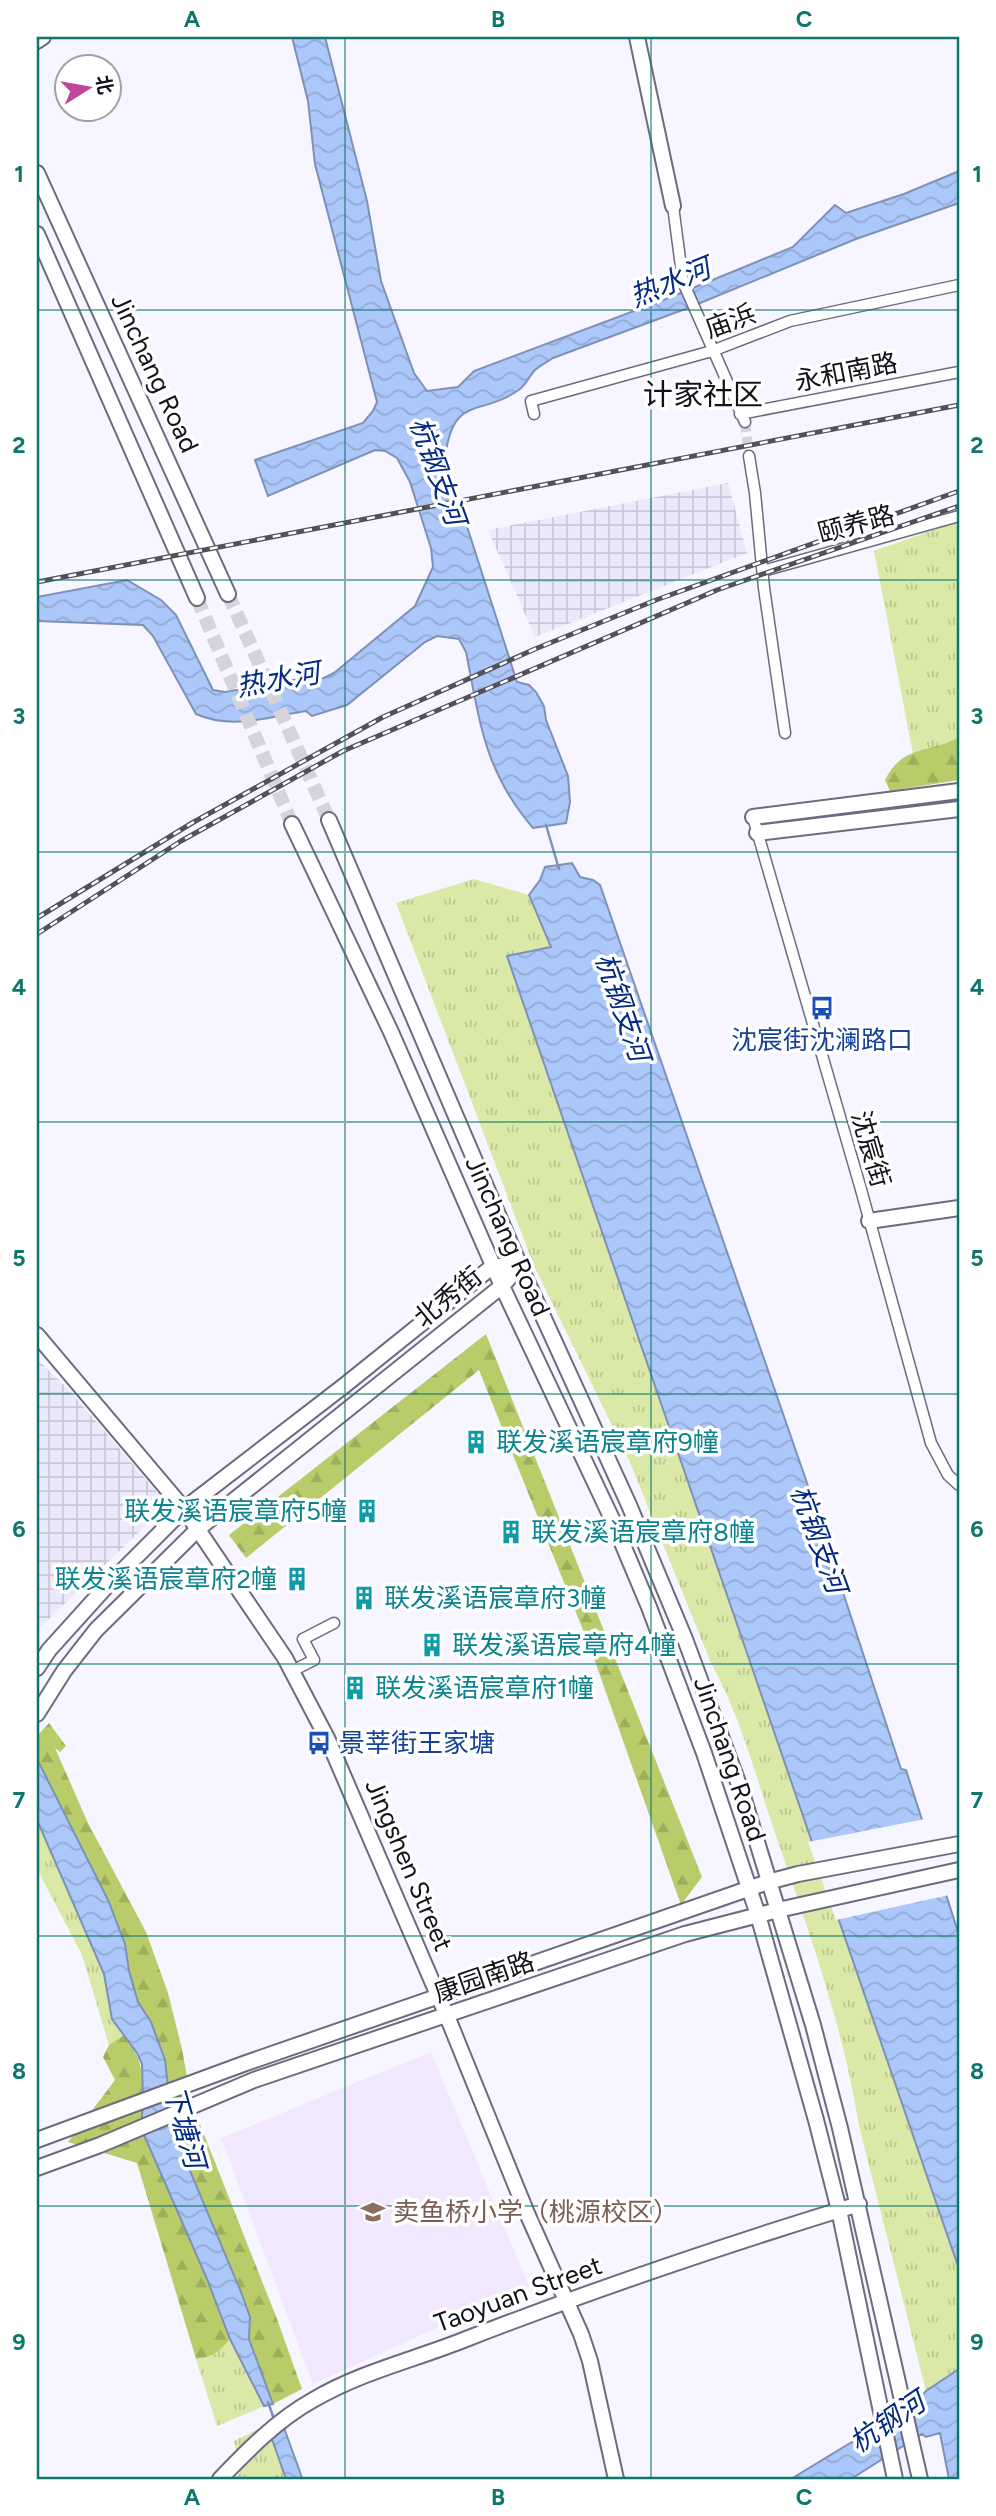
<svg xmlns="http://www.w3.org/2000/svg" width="996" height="2516" font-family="Figtree,'Noto Sans SC',sans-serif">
<defs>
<pattern id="industrial-grid" width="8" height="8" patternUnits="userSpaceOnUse" patternTransform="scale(1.75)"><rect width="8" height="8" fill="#ece9fc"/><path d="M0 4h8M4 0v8" fill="none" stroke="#cac7d7"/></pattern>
<pattern id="grass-tufts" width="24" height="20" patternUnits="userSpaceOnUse" patternTransform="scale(1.75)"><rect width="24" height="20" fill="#dae9a7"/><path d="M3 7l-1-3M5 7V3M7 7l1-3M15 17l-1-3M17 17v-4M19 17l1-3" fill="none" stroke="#bac78f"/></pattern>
<pattern id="forest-firs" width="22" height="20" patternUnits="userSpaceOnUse" patternTransform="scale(1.75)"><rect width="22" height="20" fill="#b8cd6a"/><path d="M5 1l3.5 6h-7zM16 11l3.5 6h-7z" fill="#9daf5b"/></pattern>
<pattern id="water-waves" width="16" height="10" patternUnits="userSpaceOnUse" patternTransform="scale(1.75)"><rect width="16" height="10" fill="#acc7f9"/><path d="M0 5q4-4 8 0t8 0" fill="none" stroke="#93aad5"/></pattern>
</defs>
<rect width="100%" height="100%" fill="#f7f5ff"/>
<!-- industrial -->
<path fill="url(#industrial-grid)" d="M728,483L747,553L535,637L488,530Z
M37,1359L69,1390L162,1498L160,1512L37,1630Z"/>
<!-- education -->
<path fill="#f2e8fd" d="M431,2052L529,2286L313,2384L221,2138Z"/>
<!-- grass -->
<path fill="url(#grass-tufts)" d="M959,521V752L914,759L874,551Z
M474,879L529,895L552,947L507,955L959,2270V2369L926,2391L859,2126C843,2025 808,1929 775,1833C755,1775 741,1717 711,1663L629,1460L534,1266L396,903Z
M37,1820L86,1929L104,1974L112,2019L124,2035L109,2045L82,1955L37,1869Z
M230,2339L264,2406L217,2426L196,2359C213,2357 219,2352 230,2339Z
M267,2425L286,2479H234L240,2473L234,2441Z"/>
<!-- forest -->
<path fill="url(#forest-firs)" d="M959,737V780L890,791L885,780C903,744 929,754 959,737Z
M486,1334L702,1877L681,1905L591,1650L479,1370L246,1558L229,1535Z
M49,1723L66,1746L60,1752L55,1748L88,1823L146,1932L168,1993L182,2049L192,2104L277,2319L302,2389L273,2404L249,2339L250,2317L241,2292L185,2159L168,2087L165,2060L151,2022L138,2002L129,1971L125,1944L108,1900L37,1759V1736Z
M124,2035C143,2061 142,2069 143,2101L230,2339C219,2352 213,2357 196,2359L137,2163L68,2142L115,2080L103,2057L109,2045Z"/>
<!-- water -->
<path fill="url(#water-waves)" stroke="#7e91b6" stroke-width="2" d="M292,37H325L367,201L381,281L414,373L427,391L458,387L474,371L666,299L793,247L835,205L846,213L904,194L959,171V203L856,239L688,308L553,358C547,362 539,366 534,371C529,377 526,384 520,389C480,418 453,393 445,458L517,682L529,685L536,692L544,706L546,720L568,776L570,802L566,823L533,828C484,771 480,722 466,652L459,639L437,636L425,642L347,705L312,716L306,711C268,717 232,730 196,714L153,636L143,625L37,621V597L127,580L161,600L176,615L213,690L225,692L293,680L324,678L334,673L415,606L433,567L431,548L410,482L397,458L385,451L375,450L268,496L255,460L363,423L373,411L377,402L315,164L308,101Z
M572,863L580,877L593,880L600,885L807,1483L901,1769L906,1770L959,1935V2269L507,956L551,947L529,895L540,880L545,867Z
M37,1759L108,1900L125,1944L129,1971L138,2002L151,2022L165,2060L168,2087L185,2159L241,2292L250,2317L249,2339L273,2404L264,2406L230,2339L207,2279L141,2128L143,2101L142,2064L137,2053L112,2019L104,1974L37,1820Z
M959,2369V2479H949L940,2433L926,2437L922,2434L851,2479H791L916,2403L926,2391Z
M280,2417L300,2472L302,2479H286L267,2425Z"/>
<!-- pier -->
<path fill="#f7f5ff" d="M925,1819L949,1895L836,1920L808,1842Z"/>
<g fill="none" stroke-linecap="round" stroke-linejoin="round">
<!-- stream -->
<path stroke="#7e91b6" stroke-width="2.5" d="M546,825L559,869
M268,2402L275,2422"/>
<!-- street-tunnel -->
<path stroke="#d5d3dc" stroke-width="10" stroke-dasharray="10 5" stroke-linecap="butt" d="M745,422L749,456"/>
<!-- secondary-tunnel -->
<path stroke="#d5d3dc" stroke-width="14" stroke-dasharray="14 7" stroke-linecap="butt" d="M228,594L329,820
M197,598L292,824"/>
<!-- street casing -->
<g stroke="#6e6b7f" stroke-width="13">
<path id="street" d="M673,206L683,282L745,422
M534,414L531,401L712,351L790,321L959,285
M740,414L959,372
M749,456L755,493L764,588L785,733
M763,571L959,516
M753,817L860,1186L931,1443L948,1475L959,1485
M292,1671L314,1660L303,1639L334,1623"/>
</g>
<!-- secondary casing -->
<g stroke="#6e6b7f" stroke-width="18">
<path id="secondary" d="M637,37L673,206
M37,41L43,37
M37,173L228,594
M37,234L197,598
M753,817L959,791
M329,820L520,1266L629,1505L685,1639L742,1793L813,2025L840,2128L920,2479
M292,824L391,1032L502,1286L612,1519L649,1607L704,1753L758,1915L816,2120L839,2210L895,2479
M757,833L959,809
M869,1221L959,1208
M37,1335L184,1509L285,1658L328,1740L447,2016L526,2211L581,2334L590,2361L616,2479
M37,1668L49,1650L105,1588L184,1509L345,1385L493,1266H520
M37,1714L64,1671L96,1630L198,1529L502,1286L520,1266
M37,2140L246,2063L768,1882L798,1874L959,1844
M37,2168L100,2145L254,2080L685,1934L778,1910L959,1870
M220,2479C248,2450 277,2420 313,2400C361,2372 410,2361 461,2341C592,2290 725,2245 859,2204"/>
</g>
<!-- street -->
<use href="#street" stroke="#fff" stroke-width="10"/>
<!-- secondary -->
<use href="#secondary" stroke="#fff" stroke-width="14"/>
<!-- rail casing -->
<g stroke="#525058" stroke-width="5">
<path id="rail" d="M37,582L959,405
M37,918L192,823L383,717L535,649L656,600L959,491
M37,934L181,841L343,751L717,590L959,506"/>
</g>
<!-- rail -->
<use href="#rail" stroke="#fff" stroke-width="2.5" stroke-dasharray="8" stroke-linecap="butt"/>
</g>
<!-- grid -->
<path fill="none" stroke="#0f766e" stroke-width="2" stroke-opacity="0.55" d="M345,37V2479M651,37V2479M37,310H959M37,580H959M37,852H959M37,1122H959M37,1394H959M37,1664H959M37,1936H959M37,2206H959"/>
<!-- icons -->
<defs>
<g id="bus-bare" transform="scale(1.89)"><path d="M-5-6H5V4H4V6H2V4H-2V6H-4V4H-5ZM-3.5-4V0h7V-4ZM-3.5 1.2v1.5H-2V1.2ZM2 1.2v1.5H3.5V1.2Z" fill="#1a4fb4" stroke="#fff" stroke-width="2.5" paint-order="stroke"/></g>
<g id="building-bare" transform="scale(1.89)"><path d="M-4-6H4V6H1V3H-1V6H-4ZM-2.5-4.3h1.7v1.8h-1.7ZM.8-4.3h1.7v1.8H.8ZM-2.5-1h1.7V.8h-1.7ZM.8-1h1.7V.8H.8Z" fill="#0f9aa8" stroke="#fff" stroke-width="2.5" paint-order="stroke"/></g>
<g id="school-bare" transform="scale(1.89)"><path d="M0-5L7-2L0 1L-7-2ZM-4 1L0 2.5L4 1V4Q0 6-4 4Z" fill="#8d6e63" stroke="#fff" stroke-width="2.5" paint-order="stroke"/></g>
</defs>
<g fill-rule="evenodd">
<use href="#bus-bare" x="822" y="1008"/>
<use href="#building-bare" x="476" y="1442"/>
<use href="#building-bare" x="367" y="1511"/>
<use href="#building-bare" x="511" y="1532"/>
<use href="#building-bare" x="297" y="1579"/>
<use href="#building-bare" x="364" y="1598"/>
<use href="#building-bare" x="432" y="1645"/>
<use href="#building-bare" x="355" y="1688"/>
<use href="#bus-bare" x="319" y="1743"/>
<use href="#school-bare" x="373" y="2212"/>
</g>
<g text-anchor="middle" stroke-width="7" stroke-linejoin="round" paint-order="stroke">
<!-- street labels -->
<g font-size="26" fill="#131219" stroke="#fff">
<text transform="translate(730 321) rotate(-20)" y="9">庙浜</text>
<text transform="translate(846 372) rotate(-11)" y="9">永和南路</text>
<text transform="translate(155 373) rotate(65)" y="9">Jinchang Road</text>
<text transform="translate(856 524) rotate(-15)" y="9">颐养路</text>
<text transform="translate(871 1149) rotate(74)" y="9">沈宸街</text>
<text transform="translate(508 1236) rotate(66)" y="9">Jinchang Road</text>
<text transform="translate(448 1297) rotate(-39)" y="9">北秀街</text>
<text transform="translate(730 1759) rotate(71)" y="9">Jinchang Road</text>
<text transform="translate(409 1865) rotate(67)" y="9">Jingshen Street</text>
<text transform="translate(484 1977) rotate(-19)" y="9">康园南路</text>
<text transform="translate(518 2294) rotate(-20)" y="9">Taoyuan Street</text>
</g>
<!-- transit labels -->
<g font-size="26" fill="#164399" stroke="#fff">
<text x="822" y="1049">沈宸街沈澜路口</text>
<text x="339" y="1752" text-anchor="start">景莘街王家塘</text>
</g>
<!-- culture labels -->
<g font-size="26" fill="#0d838f" stroke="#fff" text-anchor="start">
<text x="496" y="1451">联发溪语宸章府9幢</text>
<text x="347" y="1520" text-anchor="end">联发溪语宸章府5幢</text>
<text x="531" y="1541">联发溪语宸章府8幢</text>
<text x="277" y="1588" text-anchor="end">联发溪语宸章府2幢</text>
<text x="384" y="1607">联发溪语宸章府3幢</text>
<text x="452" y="1654">联发溪语宸章府4幢</text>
<text x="375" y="1697">联发溪语宸章府1幢</text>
</g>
<!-- education labels -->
<g font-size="26" fill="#785e54" stroke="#fff" text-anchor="start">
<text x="393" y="2221">卖鱼桥小学（桃源校区）</text>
</g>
<!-- water labels -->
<g font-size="28" font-style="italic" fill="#002a85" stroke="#fff">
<text transform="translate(670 282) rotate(-22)" y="10">热水河</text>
<text transform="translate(438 471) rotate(70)" y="10">杭钢支河</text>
<text transform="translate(278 679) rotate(-10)" y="10">热水河</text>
<text transform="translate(623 1007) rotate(71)" y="10">杭钢支河</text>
<text transform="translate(819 1539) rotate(70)" y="10">杭钢支河</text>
<text transform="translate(185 2127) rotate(74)" y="10">下塘河</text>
<text transform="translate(887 2422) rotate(-34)" y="10">杭钢河</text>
</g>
<!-- quarter labels -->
<g font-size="30" fill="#131219" stroke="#fff">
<text x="703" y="405">计家社区</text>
</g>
</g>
<!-- border -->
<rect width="996" height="2516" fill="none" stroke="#ffffff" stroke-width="77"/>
<!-- north arrow -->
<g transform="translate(88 88) rotate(79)"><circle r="33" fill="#ffffff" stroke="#a1a0a3" stroke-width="2"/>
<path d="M0-5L12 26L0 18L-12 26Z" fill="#c14698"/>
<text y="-10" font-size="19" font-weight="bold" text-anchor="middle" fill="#131219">北</text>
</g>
<rect x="38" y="38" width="920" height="2440" fill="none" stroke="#0f766e" stroke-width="2.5"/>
<g font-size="23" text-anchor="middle" font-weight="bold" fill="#0f766e">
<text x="192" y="27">A</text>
<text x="498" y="27">B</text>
<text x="804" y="27">C</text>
<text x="19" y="182">1</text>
<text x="977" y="182">1</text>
<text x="19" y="453">2</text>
<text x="977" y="453">2</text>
<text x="19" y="724">3</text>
<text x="977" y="724">3</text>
<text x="19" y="995">4</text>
<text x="977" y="995">4</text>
<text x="19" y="1266">5</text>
<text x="977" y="1266">5</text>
<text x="19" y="1537">6</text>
<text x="977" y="1537">6</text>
<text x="19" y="1808">7</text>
<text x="977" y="1808">7</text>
<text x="19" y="2079">8</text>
<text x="977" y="2079">8</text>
<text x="19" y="2350">9</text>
<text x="977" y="2350">9</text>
<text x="192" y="2505">A</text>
<text x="498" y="2505">B</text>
<text x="804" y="2505">C</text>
</g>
</svg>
